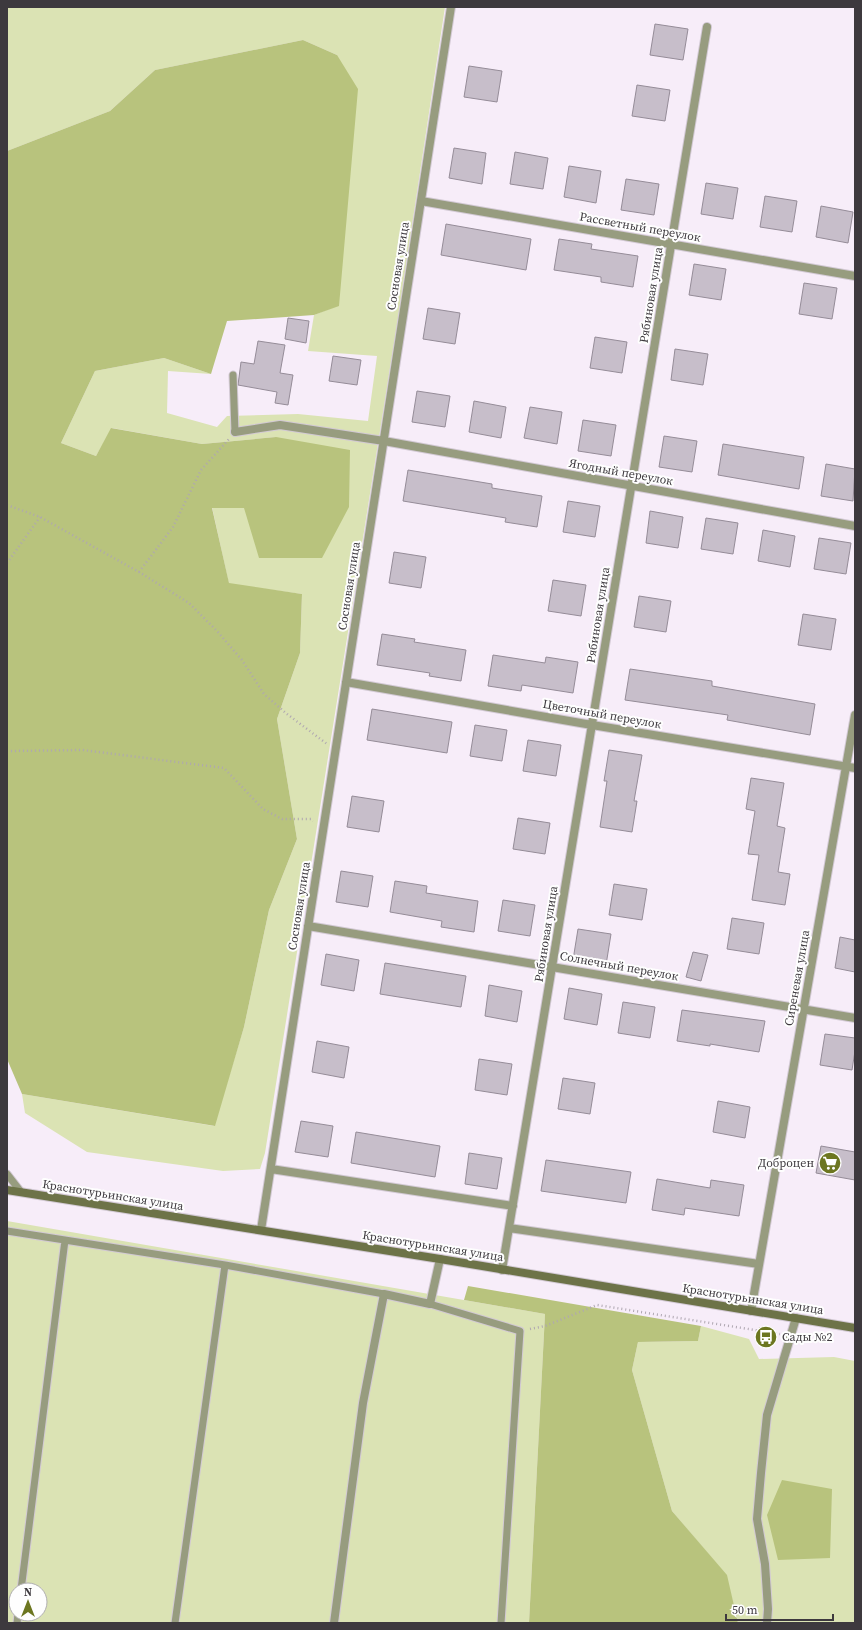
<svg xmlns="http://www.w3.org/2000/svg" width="862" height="1630" font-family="'Source Serif 4',serif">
<rect width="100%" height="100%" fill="#f7edf9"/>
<!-- green -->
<path fill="#dbe3b4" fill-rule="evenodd" d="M7,7H445L398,318L265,1153L260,1169L223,1171L87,1152L25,1113L22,1094L214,1126L244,1027L269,910L297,839L277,719L300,653L302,594L229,584L212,507H244L276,437L202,444L112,428L96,456L61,443L95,371L164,358L211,374L168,371L167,413L217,427L227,416L298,414L368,421L377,356L308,351L314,315L339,305L337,55L303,40L155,70L110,111L7,151Z
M7,1221L545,1314L529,1623H7ZM16,1590H40V1614H16Z
M701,1326L749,1339L759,1359L834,1357L855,1361V1623H738L726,1575L672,1511L632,1370L638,1342L698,1341Z"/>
<!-- forest -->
<path fill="#b8c37d" d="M303,40L337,55L358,89L339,306L314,315L227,321L211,374L164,358L95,371L61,443L96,456L111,428L202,444L276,437L350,450L349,507L322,558H259L244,508H212L229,583L302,594L300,653L277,719L297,839L269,910L244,1027L215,1126L22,1094L7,1059V151L110,111L155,70Z
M468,1286L701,1326L698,1341L638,1342L632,1370L672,1511L727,1575L738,1623H529L545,1314L464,1300Z
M782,1480L832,1489L830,1558L778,1560L767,1515Z"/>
<!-- building -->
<path fill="#c7beca" stroke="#958c98" d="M655,24L688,29L683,60L650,55Z
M469,66L502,71L497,102L464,97Z
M637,85L670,90L665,121L632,116Z
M454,148L486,153L482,184L449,178Z
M515,152L548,158L543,189L510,184Z
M569,166L601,171L596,203L564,197Z
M626,179L659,184L654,215L621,210Z
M706,183L738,188L733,219L701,214Z
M765,196L797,201L792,232L760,227Z
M821,206L853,212L848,243L816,237Z
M446,224L531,239L526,270L441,255Z
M559,239L592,244L591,249L638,256L633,287L601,282V277L554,270Z
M694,264L726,269L721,300L689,295Z
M804,283L837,288L832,319L799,314Z
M428,308L460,313L455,344L423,339Z
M288,318L309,321L306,343L285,339Z
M595,337L627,342L622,373L590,368Z
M258,341L285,345L280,373L293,375L288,405L275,403L277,392L238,385L241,362L254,364Z
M675,349L708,354L703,385L671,380Z
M333,356L361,360L357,385L329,381Z
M417,391L450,396L445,427L412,422Z
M474,401L506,407L501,438L469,432Z
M530,407L562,412L557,444L524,438Z
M583,420L616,425L611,456L578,451Z
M664,436L697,441L692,472L659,467Z
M723,444L804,457L799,489L718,475Z
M826,464L855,469L853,501L821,496Z
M408,470L492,484V488L542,496L537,527L505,522L506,518L403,501Z
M568,501L600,506L595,537L563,532Z
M650,511L683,517L678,548L646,543Z
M706,518L738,523L733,554L701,549Z
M763,530L795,536L790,567L758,561Z
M819,538L851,543L846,574L814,569Z
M394,552L426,557L421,588L389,583Z
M553,580L586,585L581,616L548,611Z
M639,596L671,601L666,632L634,627Z
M803,614L836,619L831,650L798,645Z
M382,634L415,639L414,642L466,650L461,681L429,676L430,673L377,665Z
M493,655L545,663L546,657L578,662L573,693L522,685L521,691L488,686Z
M630,669L712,681V686L815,704L810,735L727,720L728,715L625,700Z
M372,709L452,722L447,753L367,740Z
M475,725L507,730L502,761L470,756Z
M528,740L561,745L556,776L523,771Z
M609,750L642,755L634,801H637L632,832L600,827L607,781H604Z
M751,778L784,783L777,826L785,828L778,872L790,874L785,905L752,900L759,855L748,854L755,811L746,809Z
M352,796L384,801L379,832L347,827Z
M518,818L550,823L545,854L513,849Z
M341,871L373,876L368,907L336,902Z
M395,881L427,886L426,893L478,901L474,932L441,927L442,921L390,912Z
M614,884L647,889L642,920L609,915Z
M503,900L535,905L530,936L498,931Z
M732,918L764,923L759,954L727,949Z
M578,929L611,934L606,965L573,960Z
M840,937L855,940V972L835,968Z
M693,952L708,955L701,981L686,977Z
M326,954L359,960L354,991L321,985Z
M385,963L466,976L461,1007L380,994Z
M489,985L522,991L517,1022L485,1016Z
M569,988L602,994L597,1025L564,1019Z
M623,1002L655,1007L650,1038L618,1033Z
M682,1010L765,1021L759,1052L710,1044V1046L677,1041Z
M825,1034L855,1038V1051L852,1070L820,1065Z
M317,1041L349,1047L344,1078L312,1072Z
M479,1059L512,1064L507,1095L475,1090Z
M563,1078L595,1083L590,1114L558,1109Z
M718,1101L750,1107L745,1138L713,1132Z
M301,1121L333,1126L328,1157L295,1152Z
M356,1132L440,1146L435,1177L351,1163Z
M821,1146L855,1152V1180L816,1173Z
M469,1153L502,1158L497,1189L465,1184Z
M546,1160L631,1172L626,1203L541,1191Z
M657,1179L710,1188L711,1180L744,1185L739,1216L685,1208L684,1215L652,1210Z"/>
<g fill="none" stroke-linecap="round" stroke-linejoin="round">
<!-- lane casing -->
<g stroke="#d2c9d4" stroke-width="9">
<path id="lane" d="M233,375L235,432
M7,1174L21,1192
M7,1231L225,1265L384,1294
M430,1304L520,1331L501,1623
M21,1590L65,1240
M17,1623L18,1614
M175,1623L225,1265"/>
</g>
<!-- street casing -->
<g stroke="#d2c9d4" stroke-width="10">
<path id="street" d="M421,201L855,276
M235,432L280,425L384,441L855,526
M346,682L592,725L855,768
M308,926L855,1018
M271,1169L513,1206
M509,1228L759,1264
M261,1230L451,7
M502,1270L707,27
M751,1311L855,715
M334,1623L363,1403L384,1294L430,1304L440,1259
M767,1623L768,1609L765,1564L757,1519L761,1473L767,1415L796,1318"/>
</g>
<!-- secondary casing -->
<g stroke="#d2c9d4" stroke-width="10">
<path id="secondary" d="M7,1190L440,1259L855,1328"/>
</g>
<!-- path -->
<path stroke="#afa7b1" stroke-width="2.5" stroke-dasharray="1 3" stroke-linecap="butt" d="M7,505L40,517L139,572L189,603L217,631L242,660L264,694L287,714L327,744
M7,563L40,517
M139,572L173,527L201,470L229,439
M7,751L83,750L224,768L263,809L282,819H311L313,821
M530,1329L545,1326L597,1305L780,1334"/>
<!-- lane -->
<use href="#lane" stroke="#979c7f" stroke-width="7"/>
<!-- street -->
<use href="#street" stroke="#979c7f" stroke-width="8"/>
<!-- secondary -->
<use href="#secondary" stroke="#6d7348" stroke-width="8"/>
</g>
<!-- icons -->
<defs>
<g id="supermarket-disc" transform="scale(1.15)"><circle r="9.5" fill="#6c7620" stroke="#fefefe"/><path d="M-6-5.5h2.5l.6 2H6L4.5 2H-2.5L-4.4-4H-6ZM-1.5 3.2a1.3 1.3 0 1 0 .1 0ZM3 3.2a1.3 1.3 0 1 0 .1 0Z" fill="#fff"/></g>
<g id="bus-disc" transform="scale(1.15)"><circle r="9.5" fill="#6c7620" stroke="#fefefe"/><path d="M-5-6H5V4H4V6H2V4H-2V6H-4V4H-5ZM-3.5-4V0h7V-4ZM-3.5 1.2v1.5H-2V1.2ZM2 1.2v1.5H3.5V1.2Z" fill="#fff"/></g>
</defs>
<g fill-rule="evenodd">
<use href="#supermarket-disc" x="830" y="1163"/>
<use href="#bus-disc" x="766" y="1337"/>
</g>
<g text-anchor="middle" stroke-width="4" stroke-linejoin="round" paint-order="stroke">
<!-- street labels -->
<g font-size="12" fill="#3d393e" stroke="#fefefe">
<text transform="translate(640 227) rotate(10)" y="4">Рассветный переулок</text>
<text transform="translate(398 266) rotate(-81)" y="4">Сосновая улица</text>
<text transform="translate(651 295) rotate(-81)" y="4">Рябиновая улица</text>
<text transform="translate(621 472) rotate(10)" y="4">Ягодный переулок</text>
<text transform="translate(349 586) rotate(-81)" y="4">Сосновая улица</text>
<text transform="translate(598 615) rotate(-81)" y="4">Рябиновая улица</text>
<text transform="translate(602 714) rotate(10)" y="4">Цветочный переулок</text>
<text transform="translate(299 906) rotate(-81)" y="4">Сосновая улица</text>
<text transform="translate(546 934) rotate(-81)" y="4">Рябиновая улица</text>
<text transform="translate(619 966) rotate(10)" y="4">Солнечный переулок</text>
<text transform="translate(797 978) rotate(-80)" y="4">Сиреневая улица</text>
<text transform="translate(113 1195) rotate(9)" y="4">Краснотурьинская улица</text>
<text transform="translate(433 1246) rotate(9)" y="4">Краснотурьинская улица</text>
<text transform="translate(753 1299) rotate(9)" y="4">Краснотурьинская улица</text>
</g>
<!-- poi labels -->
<g font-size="12" fill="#3d393e" stroke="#fefefe" text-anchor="end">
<text x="814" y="1167">Доброцен</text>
<text x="782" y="1341" text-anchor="start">Сады №2</text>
</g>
</g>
<!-- border -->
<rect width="862" height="1630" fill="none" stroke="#3d393e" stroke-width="16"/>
<!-- north arrow -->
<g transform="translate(28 1602)"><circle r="19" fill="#fefefe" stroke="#b1afb1"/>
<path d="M0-3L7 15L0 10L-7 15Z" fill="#6c7620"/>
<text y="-6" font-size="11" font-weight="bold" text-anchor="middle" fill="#3d393e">N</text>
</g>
<!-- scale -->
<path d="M726 1614v6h107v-6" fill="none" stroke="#3d393e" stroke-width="2"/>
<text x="732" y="1614" font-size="12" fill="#3d393e" stroke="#fefefe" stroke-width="3" paint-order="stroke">50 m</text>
</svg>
